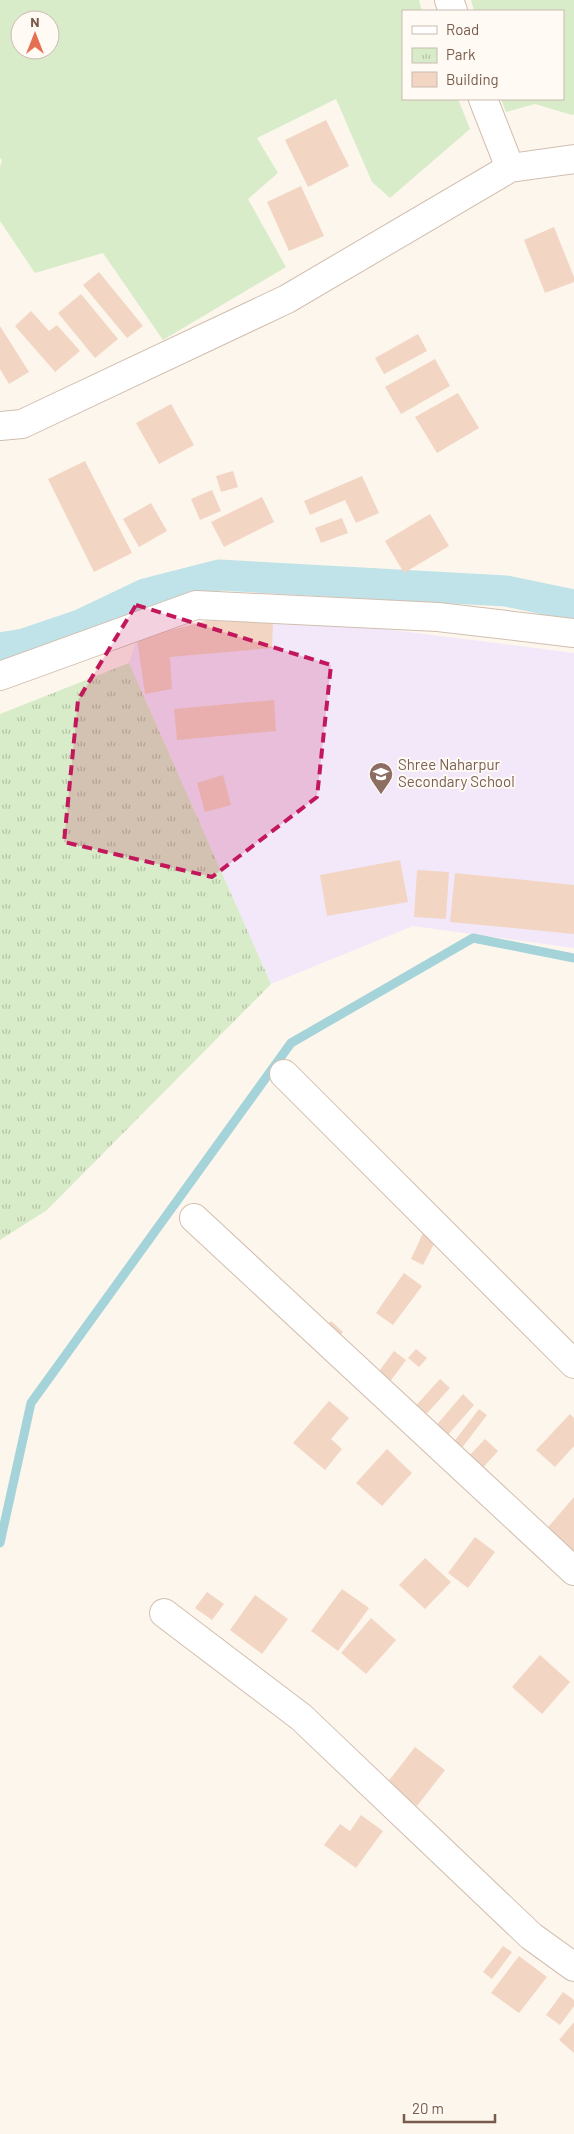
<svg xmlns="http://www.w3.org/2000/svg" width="574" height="2134" font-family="Barlow,sans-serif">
<defs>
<pattern id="park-tufts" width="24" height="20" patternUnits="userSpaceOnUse" patternTransform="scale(1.25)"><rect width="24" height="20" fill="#d8ecc9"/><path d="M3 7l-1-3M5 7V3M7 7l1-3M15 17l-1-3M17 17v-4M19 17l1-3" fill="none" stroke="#b4c2a5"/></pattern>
</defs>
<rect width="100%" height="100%" fill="#fdf6ec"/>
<!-- education -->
<path fill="#f3e8fa" d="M206,621L273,622L385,629L574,653V948L413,926L271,984L129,663L137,639Z"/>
<!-- grass -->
<path fill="#d8ecc9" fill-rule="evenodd" d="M0,0H419L422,11H403V99H458L470,129L390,198L372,182L336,99L257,138L278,173L248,199L286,267L163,340L103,253L35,273L0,221V167L2,160L0,158ZM20,20H50V50H20Z
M471,0H574V114L572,115L535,104L506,112L501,99H563V11H474Z"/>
<!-- park -->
<path fill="url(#park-tufts)" d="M129,663L271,984L47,1210L0,1240V714Z"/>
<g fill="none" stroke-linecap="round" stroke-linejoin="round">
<!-- stream -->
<path stroke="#a5d3da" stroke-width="9" d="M0,1543L31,1403L291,1043L473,938L574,958"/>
<!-- canal -->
<path stroke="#bfe3e8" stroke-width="31" d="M0,648L24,644L80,625L145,594L219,575L506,591L574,605"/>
</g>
<!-- building -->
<path fill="#f3d5c3" d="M326,120L349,166L308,187L285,140Z
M301,186L324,236L289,251L267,202Z
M554,227L574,277V282L545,293L524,240Z
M99,272L143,326L127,338L83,285Z
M81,294L118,339L95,358L58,313Z
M31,311L49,331L57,325L80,351L55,372L15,326Z
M0,326L29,372L9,384L0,369Z
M418,334L427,351L384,374L375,358Z
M435,359L450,386L401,414L385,387Z
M458,393L479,428L437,453L415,417Z
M171,404L194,445L159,464L136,423Z
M85,461L132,553L94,572L48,479Z
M233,471L238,487L221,492L216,476Z
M362,476L379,513L356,523L345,500L310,515L304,501Z
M212,490L221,511L200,520L191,499Z
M262,497L274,522L224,547L211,522Z
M151,503L167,531L139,547L123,519Z
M430,514L449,546L404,573L385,541Z
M342,518L348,533L321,543L315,528Z
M206,621L273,622L272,648L170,657L172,689L145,694L137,639Z
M274,700L276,731L177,740L174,709Z
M223,775L231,805L205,812L197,783Z
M400,860L408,902L327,916L320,875Z
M417,870L449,872L446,919L414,917Z
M455,873L574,885V934L450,922Z
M423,1233L436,1240L423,1265L411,1259Z
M404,1273L422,1286L393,1325L376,1313Z
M331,1321L343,1332L336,1339L324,1329Z
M416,1349L427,1358L419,1367L408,1358Z
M394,1351L406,1360L389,1383L377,1374Z
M440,1379L450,1388L421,1420L411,1411Z
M463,1394L474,1405L446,1437L434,1428Z
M329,1401L349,1418L331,1439L342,1449L325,1470L293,1443Z
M479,1409L487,1415L461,1449L453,1443Z
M570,1414L574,1418V1446L555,1467L536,1450Z
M485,1439L498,1451L481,1470L468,1457Z
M387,1449L412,1473L382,1506L356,1483Z
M574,1497V1560L543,1533Z
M475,1537L495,1552L468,1588L448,1573Z
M425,1558L451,1582L425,1609L399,1585Z
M342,1589L369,1608L338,1651L311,1631Z
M207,1592L224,1604L212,1620L195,1608Z
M255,1595L288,1619L262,1654L230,1630Z
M371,1618L396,1640L366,1674L341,1653Z
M540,1655L570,1682L542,1714L512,1687Z
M415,1747L445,1770L417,1806L387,1783Z
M361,1815L383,1831L356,1868L324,1845L340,1824L350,1831Z
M503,1946L512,1952L492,1979L483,1972Z
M519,1956L547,1977L519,2013L491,1993Z
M563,1992L574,2000V2006L560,2025L546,2015Z
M574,2022V2053L559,2040Z"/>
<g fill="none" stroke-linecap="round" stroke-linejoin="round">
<!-- minor casing -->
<g stroke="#d1beb0" stroke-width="30">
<path id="minor" d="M449,0L453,11
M483,99L510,168
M0,426L22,424L287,299L510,168L574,159
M0,676L196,605L438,617L574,633
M284,1074L574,1364
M194,1218L574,1571
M164,1613L301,1717L531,1936L574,1967"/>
</g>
<!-- minor -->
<use href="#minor" stroke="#fff" stroke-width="28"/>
</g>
<!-- marked area -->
<path fill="#c2185b" fill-opacity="0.2" stroke="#c2185b" stroke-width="4" stroke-dasharray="10 6" stroke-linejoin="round" d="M136,605L331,665L317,797L212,877L64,842L78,700Z"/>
<!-- icons -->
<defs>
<g id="school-pin" transform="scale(1.25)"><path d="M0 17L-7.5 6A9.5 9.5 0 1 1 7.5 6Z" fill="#8d6e63" stroke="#fffaf3"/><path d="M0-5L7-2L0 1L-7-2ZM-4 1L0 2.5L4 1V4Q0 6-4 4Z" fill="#fff"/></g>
</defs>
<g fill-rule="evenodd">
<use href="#school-pin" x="381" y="774"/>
</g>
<g text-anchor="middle" stroke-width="4" stroke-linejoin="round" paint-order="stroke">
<!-- education labels -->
<g font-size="15" fill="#785e54" stroke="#fffaf3" text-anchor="start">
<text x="398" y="770">Shree Naharpur<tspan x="398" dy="17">Secondary School</tspan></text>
</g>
</g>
<!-- legend -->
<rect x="402" y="10" width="162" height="90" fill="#fffaf3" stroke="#cabbb1"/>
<rect x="412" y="26" width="25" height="8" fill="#ffffff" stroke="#cabbb1"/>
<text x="446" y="35" font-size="15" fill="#7a5c4d">Road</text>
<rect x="412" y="48" width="25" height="15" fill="url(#park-tufts)" stroke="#cabbb1"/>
<text x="446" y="60" font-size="15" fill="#7a5c4d">Park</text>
<rect x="412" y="72" width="25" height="15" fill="#f3d5c3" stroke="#cabbb1"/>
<text x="446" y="85" font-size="15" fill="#7a5c4d">Building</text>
<!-- north arrow -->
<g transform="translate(35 35)"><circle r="24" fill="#fffaf3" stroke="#cabbb1"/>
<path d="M0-4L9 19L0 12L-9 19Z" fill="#e76f51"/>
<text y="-8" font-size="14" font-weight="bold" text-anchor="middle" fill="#7a5c4d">N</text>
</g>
<!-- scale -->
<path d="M404 2114v8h91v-8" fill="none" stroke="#7a5c4d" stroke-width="2.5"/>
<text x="412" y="2114" font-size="15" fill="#7a5c4d" stroke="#fffaf3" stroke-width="4" paint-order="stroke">20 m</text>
</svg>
